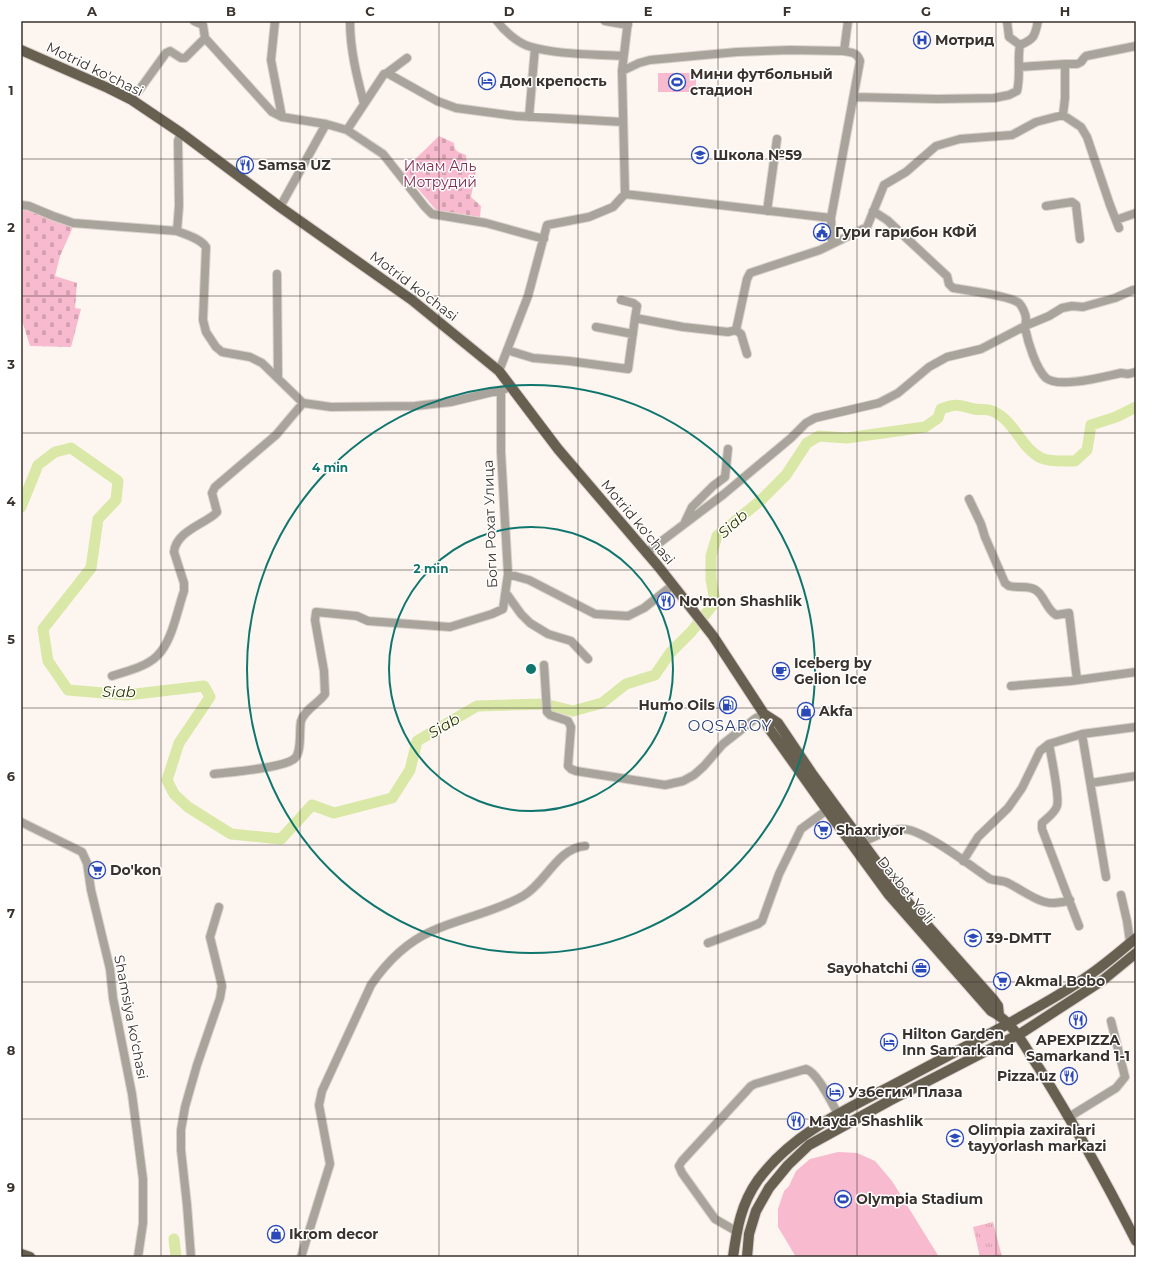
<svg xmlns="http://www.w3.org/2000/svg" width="1157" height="1278" font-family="Montserrat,sans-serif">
<defs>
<pattern id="grass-tufts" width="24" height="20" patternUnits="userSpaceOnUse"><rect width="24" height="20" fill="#f8bace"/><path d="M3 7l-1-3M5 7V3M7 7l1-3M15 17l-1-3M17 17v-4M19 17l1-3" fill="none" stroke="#d5a0b1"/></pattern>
<pattern id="cemetery-stones" width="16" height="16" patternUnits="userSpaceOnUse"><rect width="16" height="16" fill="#f8bace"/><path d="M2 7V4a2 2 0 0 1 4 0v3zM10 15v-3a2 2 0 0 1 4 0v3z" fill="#d5a0b1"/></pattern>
</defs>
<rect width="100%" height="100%" fill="#fdf5ef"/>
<!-- grass -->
<path fill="url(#grass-tufts)" d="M993,1222L1002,1257H980L973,1227Z"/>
<!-- cemetery -->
<path fill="url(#cemetery-stones)" d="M439,136L454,143C454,152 459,152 466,155L467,167L476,169L471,197L481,206L480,217L436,210L403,171Z
M21,206L73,227L60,256L55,276L77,283L75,308L81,309L71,347L30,346L21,317Z"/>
<!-- park -->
<path fill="#f8bace" d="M658,73H696V92H658Z
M838,1152L857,1153L875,1161L892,1181L939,1257H796L778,1227V1209L784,1191L789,1186L796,1171L810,1159Z"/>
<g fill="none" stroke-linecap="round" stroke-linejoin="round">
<!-- river -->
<path stroke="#d9e8a6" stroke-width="11" d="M21,507L38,465L55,452L71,448L118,481L116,500L98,519L91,568L43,629L48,661L68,690L127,695L204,686L210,697L179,743L167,780L174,794L188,807L231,834L281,839L312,805L334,813L392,798L410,770L417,741L477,706L545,704L573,711L602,703L626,684L655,675L670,653L691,632L715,602L711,579V556L717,536L760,501L786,475L807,443L819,436L847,438L925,427L938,418L941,409C957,403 958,405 974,409C979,410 985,409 989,410C1014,417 1019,447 1041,458C1050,462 1064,461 1075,461L1087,450L1091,425L1116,417L1136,407
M174,1239L176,1257"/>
<!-- minor casing -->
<g stroke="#dad2cc" stroke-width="10">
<path id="minor" d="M194,21L203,25L205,38L272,112L282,117L326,124L347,130L383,154L425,207L432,214L486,223L544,239
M275,21L271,60L282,117
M350,21C350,50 357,77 364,104
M497,21C504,31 517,42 528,46C556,55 593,54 623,56
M605,21L628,25
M1007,21L1009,37L1020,45
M1019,67L1065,64H1077L1081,62L1084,58L1086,56L1136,46
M622,71L639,63L650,60L737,52L790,50L844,51L848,21
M387,73L407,58
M854,97L938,99L994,98L1009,95L1017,91C1021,75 1017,60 1020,45C1035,39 1035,35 1038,21
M132,100L166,53L170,51L181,58H185L205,38
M1063,115L1065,98V64
M529,117L535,48
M347,130L384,74L387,73L437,101L456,108L516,116L623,122
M181,133L178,141L179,206L177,231C186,235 200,238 206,247L203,320L206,332L216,347L222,352L250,357L262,363L303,403L331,407L415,406L451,402L505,389
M625,194L831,218
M21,205L29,206L53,216L73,223L177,231
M1046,206L1072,202L1076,205L1080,239
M280,207L326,124
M767,211L777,139
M873,211L887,220L947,276L949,284L953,288C966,290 1011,296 1019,303C1022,306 1026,314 1026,319C1026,322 1025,325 1025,328C1028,342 1036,369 1046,378C1059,389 1106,376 1121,373L1128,374L1136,372
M1116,220L1136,213
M832,244L831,218L860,61C857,52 852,53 844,51
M277,274L278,378
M621,300L633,303L637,306L635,318
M596,327L633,334
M736,330L741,334L747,354
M507,350L533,358L569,361L628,369L635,318L683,327L728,332L736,330L747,279L750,273L820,250L867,227L884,185L906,172L936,146L960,139L1012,135L1036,122L1063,115L1081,127L1087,137L1110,205L1119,228
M499,371L528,296L547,225L589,217L613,207L625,194L622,71L628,21
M969,499L981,524L985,537L1005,583L1009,586C1016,588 1024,586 1031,588C1044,591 1045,609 1056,615L1069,613L1077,680
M685,522L692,507L713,486L725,477L728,449
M646,553L724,494L791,438L806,423L815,418L879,403L898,393L929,367L947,357L981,349L1025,326L1049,316L1062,308L1072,306L1083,307L1115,298L1133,290
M508,574L529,580L595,614L628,616L644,608L673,585
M506,593L521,614L530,623L548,634L571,641L588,659
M544,665L547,712L550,715L568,721L571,727L568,766L571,769L576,771L665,785L683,781L694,775L704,766L723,744L756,718L764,714
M112,676C127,671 146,667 157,656C172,642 177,611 184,591V583L174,552C176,532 202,525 215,514L217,512L212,493L215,487L276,435L303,403
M1011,686L1071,681L1136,672
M214,774C229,772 286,768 295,758C302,751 299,730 301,721C304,710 319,703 325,694L324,671L315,620L316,612L357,616L368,621L450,627L492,614L503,609L508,574L501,452V390
M1091,783L1136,776
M21,822L82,852L87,863L91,890L110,969L113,998L132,1094L143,1179V1223L138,1257
M863,842C875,836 888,830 901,829C921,827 972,867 990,879C996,881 1003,880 1008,883C1030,894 1044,910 1070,900
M963,861L978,837L1008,808L1022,788L1040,751L1049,744
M1106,877L1082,734L1136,727
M1121,895L1127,921L1130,942
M1079,926L1042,829V823C1047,818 1055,813 1057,806C1060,797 1051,756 1049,744L1082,734
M708,943L758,924L762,921L779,874L801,829L827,810
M1069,1117L1116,1088L1125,1077L1111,1021
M736,1231L715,1219L682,1173L679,1166L682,1161L751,1086L755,1084L806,1069C818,1073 831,1102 838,1114
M191,1257L187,1205L181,1150V1130L185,1107L197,1065L220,998L222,986L210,937L219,907
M301,1257L330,1164L319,1105L322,1091L371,985C386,963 407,942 432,931C461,918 495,912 523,896C546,883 557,848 585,846"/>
</g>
<!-- major casing -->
<g stroke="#dad2cc" stroke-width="12">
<path id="major" d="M21,50L108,88L132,100L181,133L280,207L412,300L499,371L558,449L658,566L713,636L764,714L768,727L827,810L889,895L991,1011C1014,1022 1025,1048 1039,1068C1074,1124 1106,1182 1136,1241
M764,714L778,723L813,775L895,887L928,926L993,999L998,1006L999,1015
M21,1254L30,1257
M733,1257C737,1228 741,1204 758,1180C792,1134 843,1111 893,1085C931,1065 970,1044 1008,1024C1037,1007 1068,991 1095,971C1109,961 1123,949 1136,938
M747,1257L749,1234L756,1211L769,1188L788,1165L809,1145L889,1101L1023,1032L1103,980L1136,953"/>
</g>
<!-- minor -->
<use href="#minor" stroke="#a8a49b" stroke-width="8"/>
<!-- major -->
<use href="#major" stroke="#676051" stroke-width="10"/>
</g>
<!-- grid -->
<path fill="none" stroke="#3a322d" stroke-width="1" stroke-opacity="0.55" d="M161,21V1257M300,21V1257M439,21V1257M578,21V1257M718,21V1257M857,21V1257M996,21V1257M21,159H1136M21,296H1136M21,433H1136M21,570H1136M21,708H1136M21,845H1136M21,982H1136M21,1119H1136"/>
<!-- distance rings -->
<g fill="none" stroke="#0f766e" stroke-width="2">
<circle cx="531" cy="669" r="142"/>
<circle cx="531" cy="669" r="284"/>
</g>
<!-- icons -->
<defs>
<g id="hospital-ring" transform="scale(0.9)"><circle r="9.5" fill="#fff" stroke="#2b49b9" stroke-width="1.5"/><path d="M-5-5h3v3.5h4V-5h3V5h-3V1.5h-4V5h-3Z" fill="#2b49b9"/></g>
<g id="hotel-ring" transform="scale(0.9)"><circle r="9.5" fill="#fff" stroke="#2b49b9" stroke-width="1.5"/><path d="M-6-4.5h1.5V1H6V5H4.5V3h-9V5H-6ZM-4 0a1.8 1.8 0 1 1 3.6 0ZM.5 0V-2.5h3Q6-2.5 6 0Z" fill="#2b49b9"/></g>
<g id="stadium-ring" transform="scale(0.9)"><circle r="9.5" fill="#fff" stroke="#2b49b9" stroke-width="1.5"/><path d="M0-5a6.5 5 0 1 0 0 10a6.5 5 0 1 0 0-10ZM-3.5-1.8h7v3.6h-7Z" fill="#2b49b9"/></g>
<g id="school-ring" transform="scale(0.9)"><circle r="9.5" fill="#fff" stroke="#2b49b9" stroke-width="1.5"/><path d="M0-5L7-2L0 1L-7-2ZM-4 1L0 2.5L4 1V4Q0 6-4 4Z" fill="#2b49b9"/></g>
<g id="restaurant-ring" transform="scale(0.9)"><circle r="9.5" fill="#fff" stroke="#2b49b9" stroke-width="1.5"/><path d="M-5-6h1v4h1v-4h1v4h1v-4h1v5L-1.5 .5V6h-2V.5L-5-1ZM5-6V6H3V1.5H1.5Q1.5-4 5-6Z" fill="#2b49b9"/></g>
<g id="civic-ring" transform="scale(0.9)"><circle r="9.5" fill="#fff" stroke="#2b49b9" stroke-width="1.5"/><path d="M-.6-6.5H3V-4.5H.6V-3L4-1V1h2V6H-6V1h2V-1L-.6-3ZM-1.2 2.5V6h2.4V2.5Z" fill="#2b49b9"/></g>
<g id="cafe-ring" transform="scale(0.9)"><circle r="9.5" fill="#fff" stroke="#2b49b9" stroke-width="1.5"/><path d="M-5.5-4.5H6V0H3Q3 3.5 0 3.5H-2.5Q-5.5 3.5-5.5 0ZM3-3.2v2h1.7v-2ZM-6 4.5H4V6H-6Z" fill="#2b49b9"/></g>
<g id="fuel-ring" transform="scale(0.9)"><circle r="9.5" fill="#fff" stroke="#2b49b9" stroke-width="1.5"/><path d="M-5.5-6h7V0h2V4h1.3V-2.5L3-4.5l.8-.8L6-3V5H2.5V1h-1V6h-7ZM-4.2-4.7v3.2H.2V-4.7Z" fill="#2b49b9"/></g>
<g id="shop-ring" transform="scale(0.9)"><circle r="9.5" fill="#fff" stroke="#2b49b9" stroke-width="1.5"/><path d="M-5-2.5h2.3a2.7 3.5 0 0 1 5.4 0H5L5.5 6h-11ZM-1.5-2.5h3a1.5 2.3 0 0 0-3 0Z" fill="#2b49b9"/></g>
<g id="supermarket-ring" transform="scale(0.9)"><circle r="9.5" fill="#fff" stroke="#2b49b9" stroke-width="1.5"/><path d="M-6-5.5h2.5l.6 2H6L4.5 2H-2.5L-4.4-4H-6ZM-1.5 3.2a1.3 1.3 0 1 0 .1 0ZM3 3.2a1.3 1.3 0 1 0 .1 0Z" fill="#2b49b9"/></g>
<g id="office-ring" transform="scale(0.9)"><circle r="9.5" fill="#fff" stroke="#2b49b9" stroke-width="1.5"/><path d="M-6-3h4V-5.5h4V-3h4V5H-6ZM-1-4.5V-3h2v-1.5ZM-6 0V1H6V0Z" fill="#2b49b9"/></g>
<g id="university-ring" transform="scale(0.9)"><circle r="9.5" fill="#fff" stroke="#2b49b9" stroke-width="1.5"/><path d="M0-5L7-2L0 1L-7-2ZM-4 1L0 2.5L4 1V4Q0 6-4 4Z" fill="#2b49b9"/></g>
</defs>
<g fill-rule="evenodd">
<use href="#hospital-ring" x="922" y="40"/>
<use href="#hotel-ring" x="487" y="81"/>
<use href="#stadium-ring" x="677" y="82"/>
<use href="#school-ring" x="700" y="155"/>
<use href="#restaurant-ring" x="245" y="165"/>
<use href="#civic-ring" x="822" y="232"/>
<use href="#restaurant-ring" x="666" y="601"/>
<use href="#cafe-ring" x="781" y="671"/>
<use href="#fuel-ring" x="728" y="705"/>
<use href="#shop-ring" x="806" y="711"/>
<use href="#supermarket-ring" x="823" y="830"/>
<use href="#supermarket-ring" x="97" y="870"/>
<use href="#school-ring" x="973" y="938"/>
<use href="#office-ring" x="921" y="968"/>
<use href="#supermarket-ring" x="1002" y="981"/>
<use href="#restaurant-ring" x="1078" y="1020"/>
<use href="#hotel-ring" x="889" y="1042"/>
<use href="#restaurant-ring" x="1069" y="1076"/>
<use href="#hotel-ring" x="835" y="1092"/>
<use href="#restaurant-ring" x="796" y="1121"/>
<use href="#university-ring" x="955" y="1138"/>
<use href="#stadium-ring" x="843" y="1199"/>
<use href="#shop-ring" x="276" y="1234"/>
</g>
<g text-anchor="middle" stroke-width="3" stroke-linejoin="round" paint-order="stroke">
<!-- poi labels -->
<g font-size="14" font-weight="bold" fill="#3a322d" stroke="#fff" text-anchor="start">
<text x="935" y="45">Мотрид</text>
<text x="690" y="79">Мини футбольный<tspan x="690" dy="16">стадион</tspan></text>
<text x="500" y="86">Дом крепость</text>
<text x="713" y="160">Школа №59</text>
<text x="258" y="170">Samsa UZ</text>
<text x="835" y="237">Гури гарибон КФЙ</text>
<text x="679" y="606">No'mon Shashlik</text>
<text x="794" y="668">Iceberg by<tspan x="794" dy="16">Gelion Ice</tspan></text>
<text x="715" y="710" text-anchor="end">Humo Oils</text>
<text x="819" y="716">Akfa</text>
<text x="836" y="835">Shaxriyor</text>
<text x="110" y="875">Do'kon</text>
<text x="986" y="943">39-DMTT</text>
<text x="908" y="973" text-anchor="end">Sayohatchi</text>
<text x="1015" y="986">Akmal Bobo</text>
<text x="902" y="1039">Hilton Garden<tspan x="902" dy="16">Inn Samarkand</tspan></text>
<text x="1078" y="1045" text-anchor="middle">APEXPIZZA<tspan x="1078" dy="16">Samarkand 1-1</tspan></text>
<text x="1056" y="1081" text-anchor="end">Pizza.uz</text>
<text x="848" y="1097">Узбегим Плаза</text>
<text x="809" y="1126">Mayda Shashlik</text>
<text x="968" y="1135">Olimpia zaxiralari<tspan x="968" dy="16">tayyorlash markazi</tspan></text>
<text x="856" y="1204">Olympia Stadium</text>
<text x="289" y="1239">Ikrom decor</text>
</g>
<!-- street labels -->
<g font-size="14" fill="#3a322d" stroke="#fff">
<text transform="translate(95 69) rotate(26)" y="5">Motrid ko'chasi</text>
<text transform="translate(414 286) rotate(37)" y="5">Motrid ko'chasi</text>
<text transform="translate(638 522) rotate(50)" y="5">Motrid ko'chasi</text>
<text transform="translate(490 524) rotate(-92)" y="5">Боги Рохат Улица</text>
<text transform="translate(906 890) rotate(51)" y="5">Daxbet Yo'li</text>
<text transform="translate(131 1017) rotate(79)" y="5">Shamsiya ko'chasi</text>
</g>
<!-- park labels -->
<g font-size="14" fill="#7f2e50" stroke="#fff">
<text x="440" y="171">Имам Аль<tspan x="440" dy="16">Мотрудий</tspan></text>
</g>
<!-- water labels -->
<g font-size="15" font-style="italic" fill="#2e3603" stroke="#fff">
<text transform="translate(733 524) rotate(-42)" y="5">Siab</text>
<text transform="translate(119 692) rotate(1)" y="5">Siab</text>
<text transform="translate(444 726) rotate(-30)" y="5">Siab</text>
</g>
<!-- neighbourhood labels -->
<g font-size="15" letter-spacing="1" fill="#293c75" stroke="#fff">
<text x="730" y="731">OQSAROY</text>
</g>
</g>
<circle cx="531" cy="669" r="6" fill="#0f766e" stroke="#fff" stroke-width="2"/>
<g font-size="12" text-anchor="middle" font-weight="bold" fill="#0f766e" stroke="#fff" stroke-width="3" stroke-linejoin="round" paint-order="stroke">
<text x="330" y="472">4 min</text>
<text x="431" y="573">2 min</text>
</g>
<!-- border -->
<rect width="1157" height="1278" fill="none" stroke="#ffffff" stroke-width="44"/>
<rect x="22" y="22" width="1113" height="1234" fill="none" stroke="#3a322d" stroke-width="1.5"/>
<g font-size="13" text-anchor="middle" font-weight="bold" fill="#3a322d">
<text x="92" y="16">A</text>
<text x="231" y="16">B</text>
<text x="370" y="16">C</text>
<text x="509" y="16">D</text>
<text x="648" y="16">E</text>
<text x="787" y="16">F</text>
<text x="926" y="16">G</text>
<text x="1065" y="16">H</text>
<text x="11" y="95">1</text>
<text x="11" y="232">2</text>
<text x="11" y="369">3</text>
<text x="11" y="506">4</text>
<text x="11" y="644">5</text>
<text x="11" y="781">6</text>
<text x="11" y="918">7</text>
<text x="11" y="1055">8</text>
<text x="11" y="1192">9</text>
</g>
</svg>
